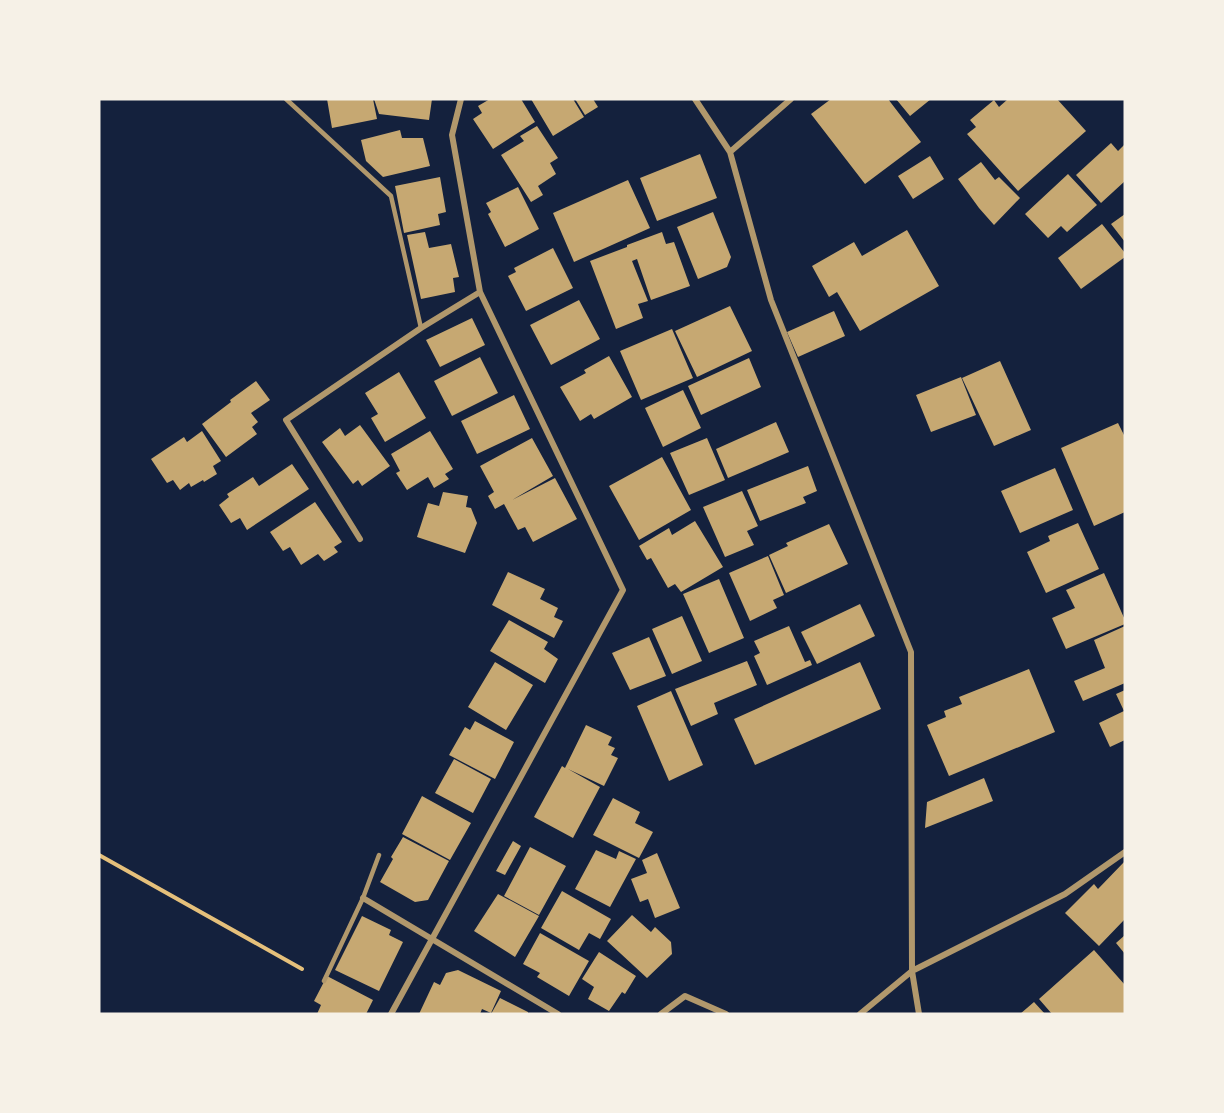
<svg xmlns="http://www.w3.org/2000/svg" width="1224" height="1113" font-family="Barlow,sans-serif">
<rect width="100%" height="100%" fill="#14213d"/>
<!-- building -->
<path fill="#c6a872" d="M327,99H373L377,119L332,128Z
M374,99H432L429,120L379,114Z
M490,99H521L535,122L493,149L473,119L482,113L478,106Z
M531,99H573L584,117L553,136Z
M575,99H593L598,107L585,115Z
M831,99H888L921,142L865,184L811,114Z
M896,99H931L910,116Z
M1008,99H1057L1086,131L1018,191L967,134L976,127L970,120L994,100L999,107Z
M537,126L558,158L550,163L556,174L538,186L543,195L531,202L501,155L524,141L520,136Z
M400,130L402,138H423L430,166L383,177L366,161L361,140Z
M1111,143L1118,151L1125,144V181L1101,203L1076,175Z
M700,154L717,198L657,221L640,178Z
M930,156L944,179L913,199L898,176Z
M981,162L995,180L999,177L1020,198L994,225L979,208L958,179Z
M1068,174L1097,205L1067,232L1061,226L1048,238L1025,214Z
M440,177L446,212L438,214L440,225L404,233L395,186Z
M628,180L650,228L574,262L553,213Z
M518,187L539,229L505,247L488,214L491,212L486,203Z
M713,212L731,257L727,267L698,279L677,227Z
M1125,214V242L1111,224Z
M1102,224L1125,253V257L1081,289L1058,258Z
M907,230L939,286L860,331L837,292L829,297L812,266L854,242L862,256Z
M425,232L429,248L451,244L459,277L453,278L455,292L421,299L407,235Z
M662,232L666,244L674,242L690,286L651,300L637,259L632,261L648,301L638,304L643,318L616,329L590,261L627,247V245Z
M553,248L573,288L526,311L508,276L516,272L514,268Z
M579,300L600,339L551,365L530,325Z
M730,306L752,351L697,377L675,331Z
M834,311L845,336L798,357L787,332Z
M472,318L485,345L440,367L426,340Z
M672,329L693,378L641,400L620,351Z
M609,356L632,397L594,419L591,414L580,421L560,387L586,373L584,370Z
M480,357L498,393L452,416L434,381Z
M749,358L761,387L701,415L688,386Z
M1000,361L1031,430L994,446L962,378Z
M399,372L426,418L385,442L371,418L378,414L365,393Z
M961,377L976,415L931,432L916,395Z
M256,381L270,400L251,413L258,422L252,427L257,434L226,457L202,424L231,402L230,400Z
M683,390L701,428L663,447L645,408Z
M514,395L530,429L477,454L461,421Z
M776,422L789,452L728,478L716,449Z
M1118,423L1125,437V512L1094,526L1061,448Z
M360,425L390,466L362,486L358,480L353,484L322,442L340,428L345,436Z
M202,431L221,461L213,466L217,474L204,482L203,480L191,487L189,483L180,490L173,480L167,483L151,459L184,437L187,442Z
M430,431L453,469L445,474L449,479L434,488L428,477L407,490L396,473L400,471L391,454Z
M532,438L553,476L512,500L555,478L577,519L533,542L525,527L518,530L504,504L495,509L488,496L494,492L480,466Z
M707,438L725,480L689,495L670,453Z
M662,457L691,510L639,540L609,486Z
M292,464L309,489L247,530L240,518L231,523L219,505L229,497L227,494L253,477L259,486Z
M808,466L817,491L803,497L806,503L760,521L747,490Z
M1055,468L1073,510L1020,533L1001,491Z
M742,491L758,526L747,531L754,545L725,557L703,507Z
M443,492L468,496L466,507L471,508L477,523L465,553L417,537L428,503L439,506Z
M315,502L342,542L334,547L338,552L324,561L318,554L301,565L290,547L283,551L270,532Z
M695,521L723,567L681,592L675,584L668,588L651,558L647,560L639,546L669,528L672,535Z
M1078,523L1099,569L1046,593L1027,552L1050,541L1048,536Z
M829,524L848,564L786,593L769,555L788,546L786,543Z
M768,556L784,595L773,600L777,608L750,621L729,573Z
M508,572L545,589L540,599L558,608L554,617L563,621L554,638L492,605Z
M1104,573L1125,620V624L1066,649L1052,618L1075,608L1066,590Z
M719,579L744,638L709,653L683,594Z
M860,604L875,636L817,664L801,632Z
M682,616L702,661L672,674L652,629Z
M509,620L548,642L544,649L558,659L545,683L490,651Z
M789,626L805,662L810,660L812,665L767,685L754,656L760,653L754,641Z
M1125,626V683L1083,701L1074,681L1105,668L1094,640Z
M649,637L666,676L630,690L612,653Z
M747,661L757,685L714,703L718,714L691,726L675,689Z
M495,662L533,685L506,730L468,707Z
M860,662L881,709L755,765L734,719Z
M1029,669L1055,732L949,776L927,725L946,717L944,711L962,704L959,697Z
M1125,690V740L1110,747L1099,723L1124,711L1116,694Z
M671,691L703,765L669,781L637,706Z
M475,721L514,742L495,779L449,755L465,727L470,730Z
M586,725L612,737L608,745L615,748L611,755L618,758L604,786L568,769L600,787L573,838L534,817L562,766L565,768Z
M454,759L491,779L473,813L435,793Z
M984,778L993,801L925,828L927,802Z
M422,796L471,823L450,860L402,834Z
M613,798L640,812L635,823L653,832L639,858L593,835Z
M403,837L449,861L428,900L415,902L380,882L393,859L391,857Z
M513,841L521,846L505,875L496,871Z
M530,847L566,866L539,915L504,896Z
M596,850L616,859L619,851L636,859L610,907L575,889Z
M657,853L680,908L655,918L648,899L640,902L631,879L647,873L642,860Z
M1125,861V919L1099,946L1065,913L1094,884L1098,889Z
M562,891L611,919L600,939L589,933L579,950L541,928Z
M498,894L539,916L515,957L474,931Z
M632,915L651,932L655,927L671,942L672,954L647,978L607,941Z
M362,916L391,930L389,935L403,942L379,991L335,970Z
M540,933L589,961L569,996L537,977L540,973L523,964Z
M1125,935V954L1116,943Z
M1094,950L1125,985V1013L1052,1014L1039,999Z
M599,952L636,976L625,994L622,992L609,1011L588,999L594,987L582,979Z
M458,970L501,991L491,1013L482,1009L480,1014H419L434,982L440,985L446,973Z
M327,976L373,1000L366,1014H317L321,1005L314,1001Z
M500,998L528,1012V1014H491Z
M1034,1002L1045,1014H1020Z"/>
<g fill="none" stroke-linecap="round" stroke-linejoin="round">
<!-- path -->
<path stroke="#e5c07b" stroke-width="4" d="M99,855L302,969"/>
<!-- service -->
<path stroke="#b1986c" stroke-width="4.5" d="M286,99L391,196L421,328
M324,981L363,898L379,855"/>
<!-- minor -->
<path stroke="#b1986c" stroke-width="6" d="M695,99L730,152L771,300L911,652L912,971L919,1014
M730,152L791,99
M360,539L286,420L421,328L480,292
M363,898L558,1014
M391,1014L623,590L480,292L452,135L461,99
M661,1014L685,996L726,1014
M860,1014L912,971L1065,894L1125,852"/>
</g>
<!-- border -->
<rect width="1224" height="1113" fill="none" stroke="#f6f1e7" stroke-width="201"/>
</svg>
